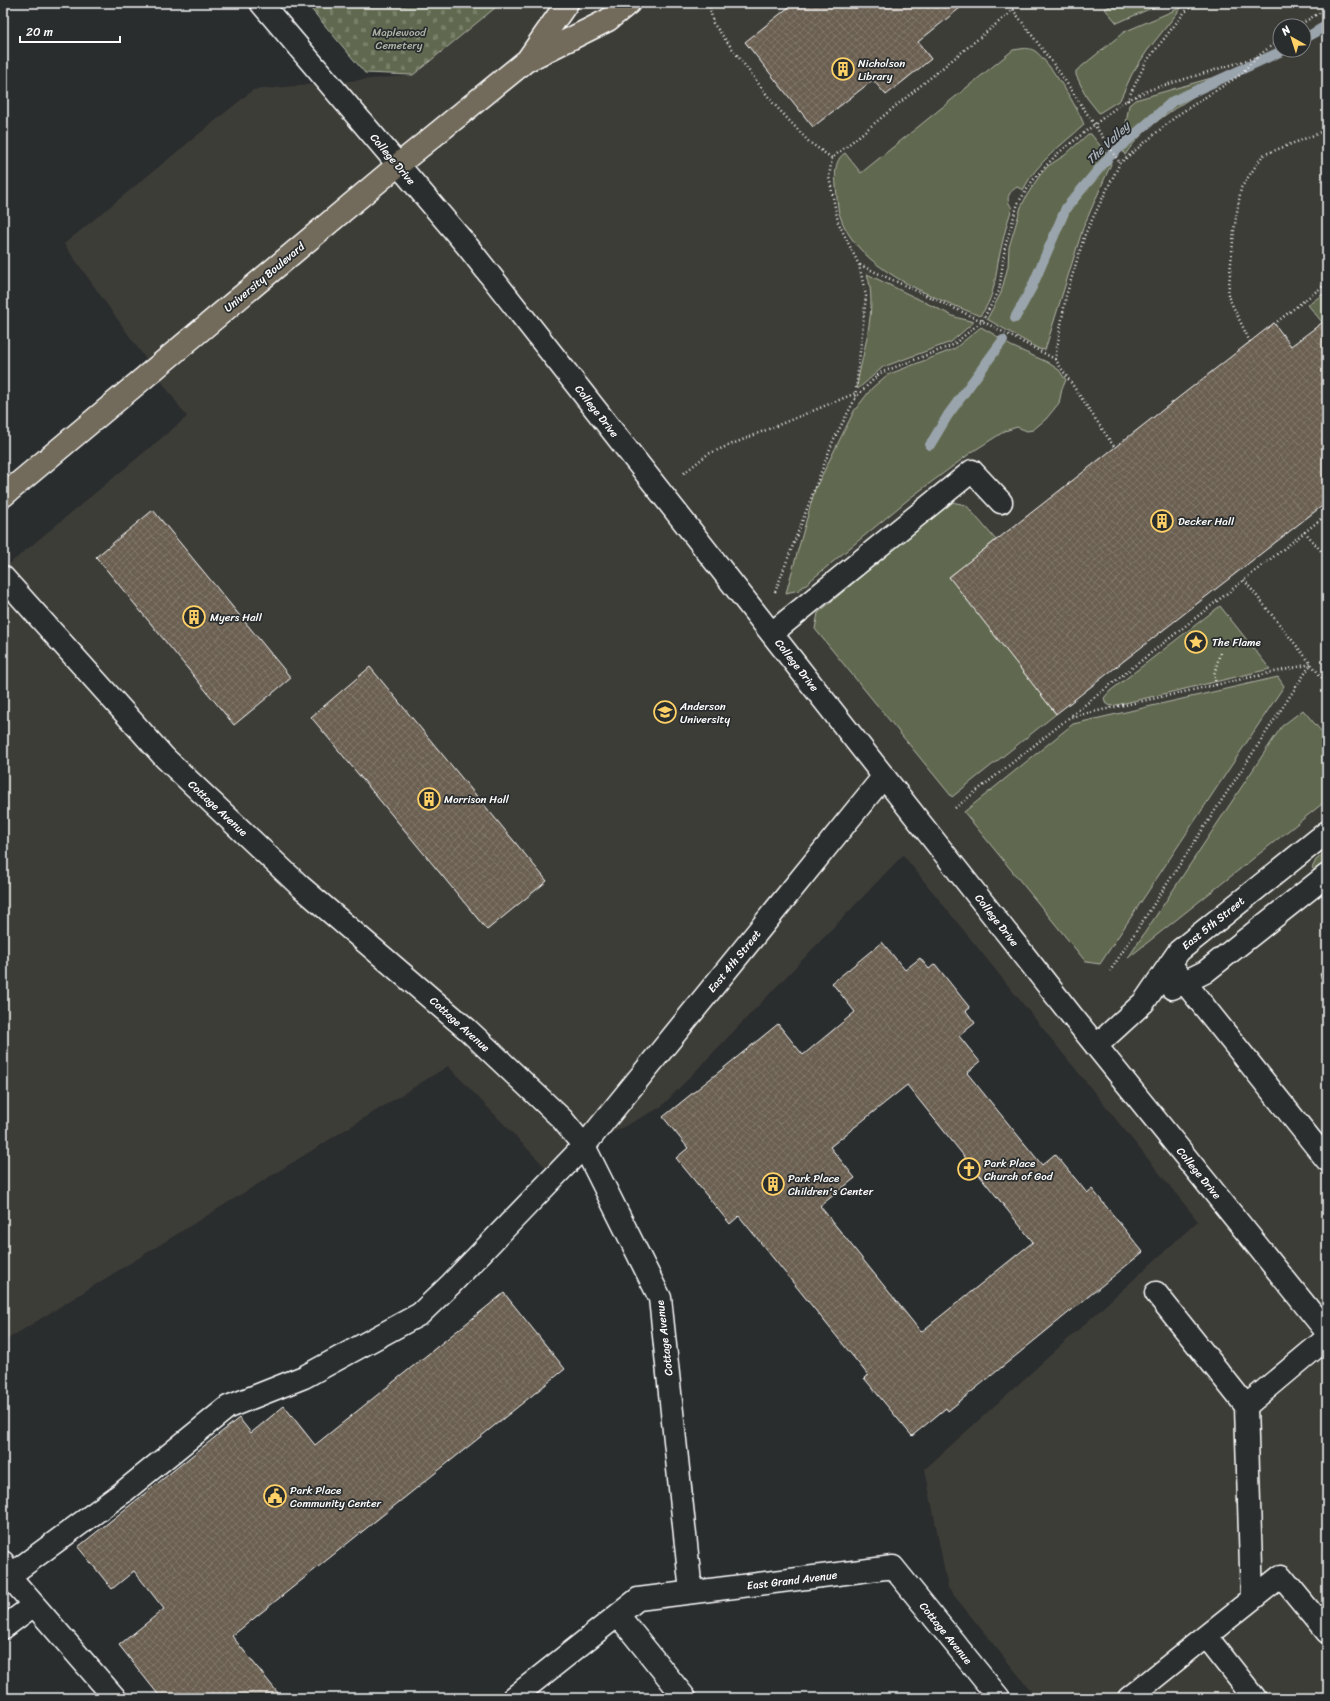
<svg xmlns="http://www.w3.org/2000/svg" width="1330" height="1701" font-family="Sriracha,sans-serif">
<defs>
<pattern id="cemetery-stones" width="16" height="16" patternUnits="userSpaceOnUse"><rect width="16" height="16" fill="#61694f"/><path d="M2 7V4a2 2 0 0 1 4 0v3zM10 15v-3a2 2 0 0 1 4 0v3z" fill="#798069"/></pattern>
<pattern id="building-cross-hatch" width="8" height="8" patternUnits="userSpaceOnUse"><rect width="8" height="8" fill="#6a5f51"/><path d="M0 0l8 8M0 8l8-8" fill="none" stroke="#80776b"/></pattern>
</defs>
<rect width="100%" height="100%" fill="#2a2d2e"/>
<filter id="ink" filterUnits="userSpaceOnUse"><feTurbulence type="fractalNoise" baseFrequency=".025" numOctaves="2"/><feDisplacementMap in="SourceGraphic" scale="8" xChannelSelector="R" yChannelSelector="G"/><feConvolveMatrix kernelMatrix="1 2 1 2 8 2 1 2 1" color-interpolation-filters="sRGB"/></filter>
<g filter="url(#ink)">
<!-- built -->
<path fill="#3d3c38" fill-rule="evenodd" d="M501,3H1327V1698H1037L948,1588L925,1469L1198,1221L903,855L661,1107L546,1168L448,1066L3,1342V569L187,417L64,244L253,90L413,75ZM1280,26H1304V50H1280Z"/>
<!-- grass -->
<path fill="#61694f" stroke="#b0b4a7" d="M1115,3H1163L1117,23L1105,9Z
M1182,7L1147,51L1132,74L1120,100L1099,113L1087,98L1076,75V71L1124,32Z
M1020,49C1025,48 1030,48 1035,51C1049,61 1079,109 1084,125C1062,145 1037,162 1023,190L1017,187C1008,193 1005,199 1012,208C1006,225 1002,244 998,262C995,282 993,300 980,316C931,296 855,269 839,213C837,205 837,195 836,186C835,174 834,160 845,153L861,173L1013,50Z
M1232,72C1197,96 1148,119 1125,155L1122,149L1129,105L1135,100Z
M1088,134H1091L1109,157L1111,164L1083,228L1045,350L1039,349L987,319L1001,293L1008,266L1009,247L1021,207L1027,195L1040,175L1048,166L1065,155Z
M867,274L955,317L974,322L951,342L883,367L858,389L857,385C863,350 878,308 867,274Z
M1327,291V319L1322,322L1308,305Z
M981,327L995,335L1011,346L1047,362L1059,370L1066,380L1062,389L1059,403L1046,419L1033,430L1027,431L1017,427L1005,431L972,452L910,498L799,590L786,593L815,489L854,411L872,388L887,375L954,349Z
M952,502L966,505L996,540L950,577L1056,714L952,797L815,629L818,613L927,520Z
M1220,606L1270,669L1112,706L1106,704L1104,698L1110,691Z
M1278,677L1284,686L1100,964L1086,962L964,812L1073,724Z
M1303,710L1327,738V800L1128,958L1282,726Z
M1327,851V865L1317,872L1312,868L1316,860Z"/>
<!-- cemetery -->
<path fill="url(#cemetery-stones)" stroke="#b0b4a7" d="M306,3H501L413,75L365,73Z"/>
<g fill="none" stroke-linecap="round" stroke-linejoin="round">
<!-- stream -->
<path stroke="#9aa4ac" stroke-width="10" d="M1304,39L1327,25
M1015,318L1032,287L1066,208L1109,157L1173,101L1284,50
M930,445L948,415L1003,340"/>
</g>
<!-- building -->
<path fill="url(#building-cross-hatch)" stroke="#fff" fill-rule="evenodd" d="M794,3H966L918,42L931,59L886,95L873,80L813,127L745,42Z
M1327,319V502L1056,714L949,577L1274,323L1291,346Z
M153,510L291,678L234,725L96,557Z
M370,667L547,881L487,930L311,717Z
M882,942L905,970L920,958L929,969L935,964L970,1008L966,1011L975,1023L959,1036L980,1062L967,1073L1042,1165L1055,1154L1087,1193L1092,1189L1143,1252L948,1411L946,1408L912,1436L864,1378L868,1375L739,1216L730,1224L676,1158L688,1148L663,1117L778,1024L803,1055L855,1012L832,983ZM907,1085L1033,1242L921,1332L820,1206L855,1178L830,1147Z
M1327,969V995L1320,974Z
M504,1293L565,1369L232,1636L282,1698H161L119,1645L164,1609L134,1571L112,1589L78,1547L239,1418L251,1433L284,1406L315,1445Z"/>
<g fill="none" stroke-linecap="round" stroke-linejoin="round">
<!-- minor casing -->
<g stroke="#fff" stroke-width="25">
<path id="minor" d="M261,3L468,247L1072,1016L1327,1332
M3,577L165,758L300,886L468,1030L562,1119L584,1146L660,1298L691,1592
M772,633L972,471L1001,502
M1170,964L1327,1160
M1172,988L1205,972L1327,875
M1096,1046L1144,1002L1179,951L1327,832
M1156,1293L1246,1406L1252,1599
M1246,1406L1327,1338
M3,1562L9,1576L115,1698
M3,1576H9L122,1493L228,1407L304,1377L420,1314L451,1284L584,1146L884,776
M618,1615L685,1698
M3,1628L34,1605
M1206,1636L1281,1576L1327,1632
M513,1698L638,1599L893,1567L999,1698
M1129,1698L1206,1636L1255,1698"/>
</g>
<!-- major casing -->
<g stroke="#fff" stroke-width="25">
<path id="major" d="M528,59L567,3
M3,496L398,165L526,61L608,20L629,3"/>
</g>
<!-- path -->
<path stroke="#fff" stroke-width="2.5" stroke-dasharray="1 3" stroke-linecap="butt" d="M709,3L713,23L773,103L809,142L832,158
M1008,3L1060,73L1120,163
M1298,26L1327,8
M1127,101L1146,62L1184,13L1195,3
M860,265L982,321L1055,359L1066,296L1085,234L1120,163L1179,114L1240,75L1257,57
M1274,324L1327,283
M1250,342L1228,296L1234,230L1241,188L1263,155L1327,130
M1055,359L1115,448
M855,398L880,373L953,345L982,321L999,291L1005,247L1018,203L1033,180L1057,154L1122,103L1149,90L1257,57L1280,39
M684,473L708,454L856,393
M1327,514L1305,532L1327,558
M1244,580L1327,684
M775,592L833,441L855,399L866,296L859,265L838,222L829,177L832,158L1022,3
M1216,685L1214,675L1220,653
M1072,715L1305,532
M955,808L1070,717L1311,664L1110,971"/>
<!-- minor -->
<use href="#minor" stroke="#2a2d2e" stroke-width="22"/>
<!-- major -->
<use href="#major" stroke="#726b5a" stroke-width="22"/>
</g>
</g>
<!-- icons -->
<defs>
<g id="building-ring" transform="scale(1.15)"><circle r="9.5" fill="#2a2d2e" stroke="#ffd166" stroke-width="1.5"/><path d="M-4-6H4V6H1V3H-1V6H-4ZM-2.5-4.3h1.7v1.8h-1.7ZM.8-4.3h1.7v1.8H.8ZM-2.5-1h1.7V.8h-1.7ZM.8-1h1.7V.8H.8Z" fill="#ffd166"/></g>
<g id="sight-ring" transform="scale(1.15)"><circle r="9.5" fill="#2a2d2e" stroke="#ffd166" stroke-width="1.5"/><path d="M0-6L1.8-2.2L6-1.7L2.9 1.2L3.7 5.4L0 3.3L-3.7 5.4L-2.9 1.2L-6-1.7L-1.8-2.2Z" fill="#ffd166"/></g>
<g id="university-ring" transform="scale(1.15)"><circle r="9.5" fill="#2a2d2e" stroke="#ffd166" stroke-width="1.5"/><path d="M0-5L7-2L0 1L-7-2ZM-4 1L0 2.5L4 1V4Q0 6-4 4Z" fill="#ffd166"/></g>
<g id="church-ring" transform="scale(1.15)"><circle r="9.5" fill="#2a2d2e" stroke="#ffd166" stroke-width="1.5"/><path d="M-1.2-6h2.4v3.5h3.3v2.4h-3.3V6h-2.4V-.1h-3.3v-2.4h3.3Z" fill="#ffd166"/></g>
<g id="civic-ring" transform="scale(1.15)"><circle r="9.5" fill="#2a2d2e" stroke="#ffd166" stroke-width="1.5"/><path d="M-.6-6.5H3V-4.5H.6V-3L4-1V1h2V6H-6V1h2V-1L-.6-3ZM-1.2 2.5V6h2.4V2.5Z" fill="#ffd166"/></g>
</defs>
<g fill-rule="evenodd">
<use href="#building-ring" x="843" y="69"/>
<use href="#building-ring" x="1162" y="521"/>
<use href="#building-ring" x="194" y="617"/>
<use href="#sight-ring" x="1196" y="642"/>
<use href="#university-ring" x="665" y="712"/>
<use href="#building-ring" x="429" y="799"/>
<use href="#church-ring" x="969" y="1169"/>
<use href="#building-ring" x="773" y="1184"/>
<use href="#civic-ring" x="275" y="1496"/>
</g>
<g text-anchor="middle" stroke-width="3.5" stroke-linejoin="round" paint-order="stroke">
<!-- park labels -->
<g font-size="11" fill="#b0b4a7" stroke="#2a2d2e">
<text x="399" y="36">Maplewood<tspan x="399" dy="13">Cemetery</tspan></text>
</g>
<!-- poi labels -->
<g font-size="11" fill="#fff" stroke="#2a2d2e" text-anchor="start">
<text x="858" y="67">Nicholson<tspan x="858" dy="13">Library</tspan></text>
<text x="1178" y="525">Decker Hall</text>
<text x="210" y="621">Myers Hall</text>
<text x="1212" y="646">The Flame</text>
<text x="680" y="710">Anderson<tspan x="680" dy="13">University</tspan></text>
<text x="444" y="803">Morrison Hall</text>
<text x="984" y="1167">Park Place<tspan x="984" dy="13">Church of God</tspan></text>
<text x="788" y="1182">Park Place<tspan x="788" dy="13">Children's Center</tspan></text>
<text x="290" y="1494">Park Place<tspan x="290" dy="13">Community Center</tspan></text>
</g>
<!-- street labels -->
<g font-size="11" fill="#fff" stroke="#2a2d2e">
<text transform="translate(393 159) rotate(50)" y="4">College Drive</text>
<text transform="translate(264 277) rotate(-40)" y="4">University Boulevard</text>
<text transform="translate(597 411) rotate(52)" y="4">College Drive</text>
<text transform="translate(797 665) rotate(52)" y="4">College Drive</text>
<text transform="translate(218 808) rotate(43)" y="4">Cottage Avenue</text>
<text transform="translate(997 920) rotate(52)" y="4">College Drive</text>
<text transform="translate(1213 923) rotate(-39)" y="4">East 5th Street</text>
<text transform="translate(734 961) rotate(-51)" y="4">East 4th Street</text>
<text transform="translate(460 1024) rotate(42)" y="4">Cottage Avenue</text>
<text transform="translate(1199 1173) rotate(51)" y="4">College Drive</text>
<text transform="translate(664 1338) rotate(-97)" y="4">Cottage Avenue</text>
<text transform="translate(792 1580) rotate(-7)" y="4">East Grand Avenue</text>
<text transform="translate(946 1633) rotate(51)" y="4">Cottage Avenue</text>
</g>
<!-- water labels -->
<g font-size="12" font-style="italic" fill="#abb4ba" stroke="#2a2d2e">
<text transform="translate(1108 143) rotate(-44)" y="4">The Valley</text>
</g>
</g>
<!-- margin -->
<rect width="1330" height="1701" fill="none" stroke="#2a2d2e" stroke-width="16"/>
<rect x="8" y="8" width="1314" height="1685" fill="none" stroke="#fff" stroke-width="1.5" filter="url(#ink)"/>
<!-- north arrow -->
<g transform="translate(1292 38) rotate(321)"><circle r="19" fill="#2a2d2e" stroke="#7f8182"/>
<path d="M0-3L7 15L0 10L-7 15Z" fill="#ffd166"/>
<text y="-6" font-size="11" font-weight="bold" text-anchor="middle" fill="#ffffff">N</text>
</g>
<!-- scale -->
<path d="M20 36v6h100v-6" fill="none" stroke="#ffffff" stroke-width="2"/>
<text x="26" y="36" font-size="12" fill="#ffffff" stroke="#2a2d2e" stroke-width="3" paint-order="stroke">20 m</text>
</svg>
